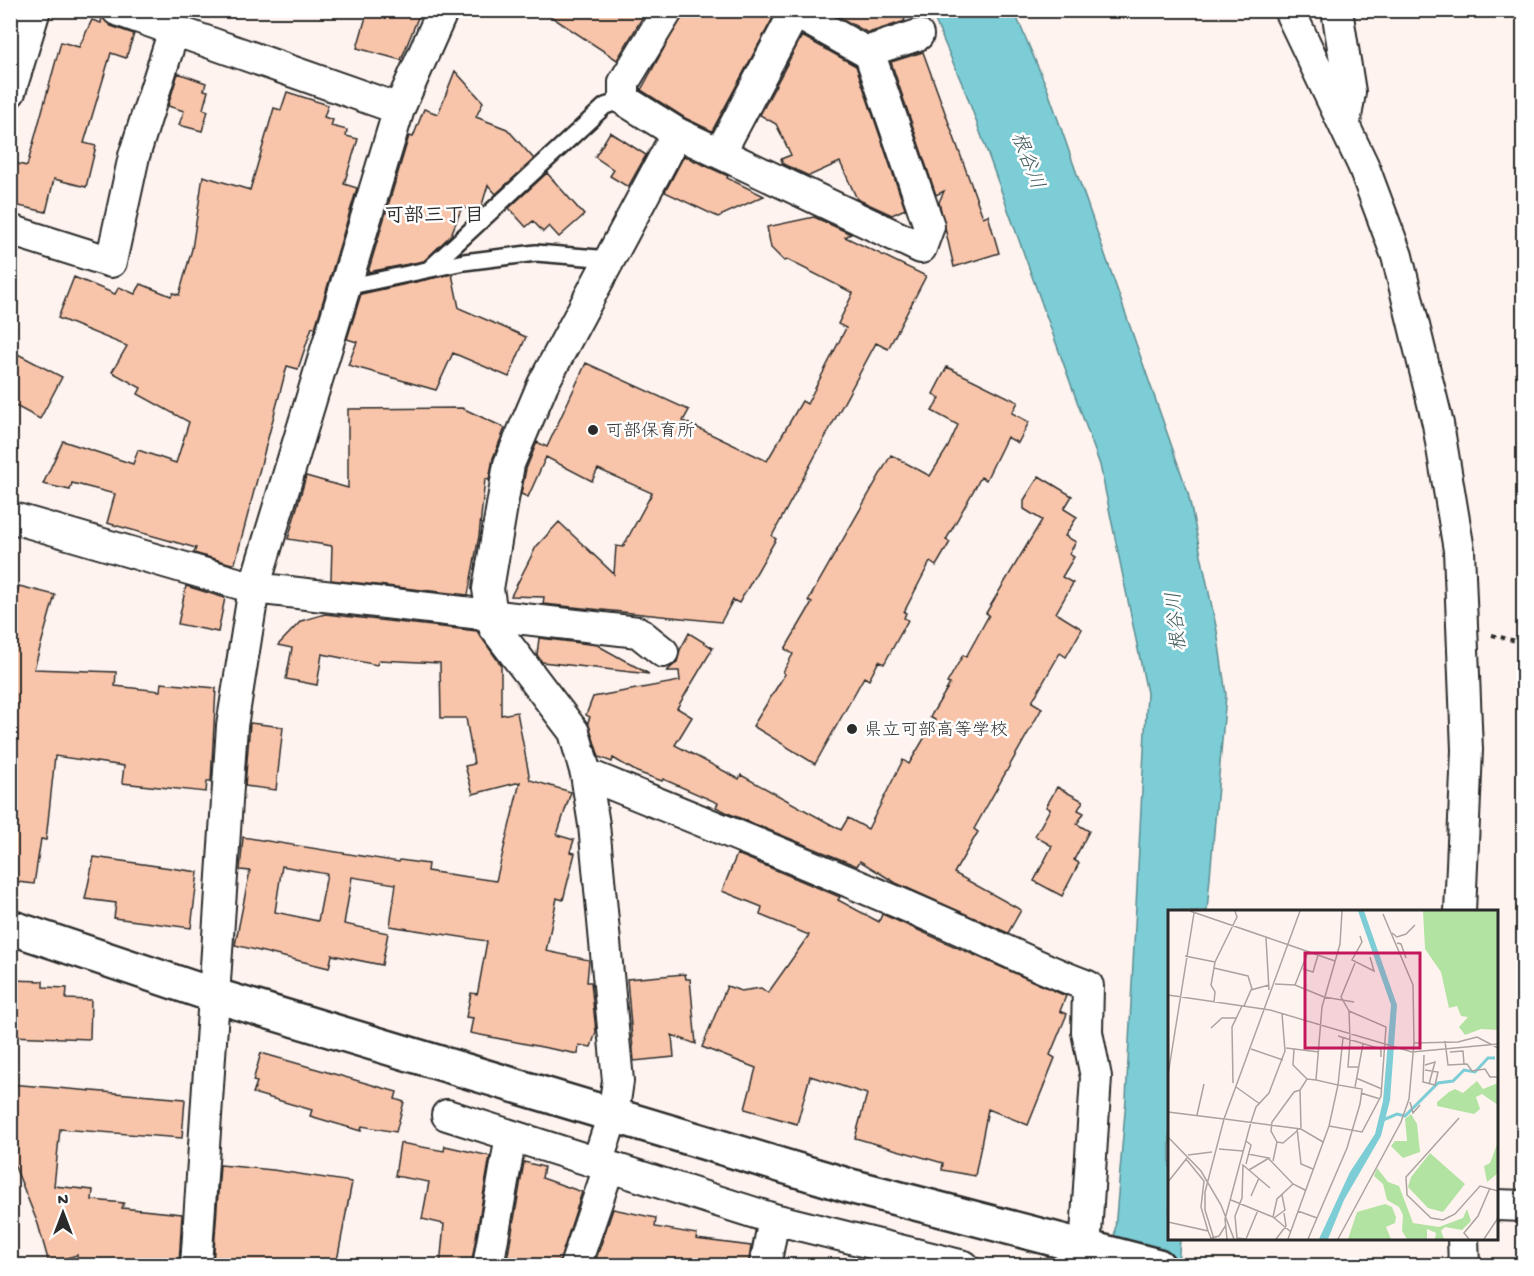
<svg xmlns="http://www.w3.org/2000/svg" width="1534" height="1276" font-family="'Gochi Hand','Klee One',sans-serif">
<rect width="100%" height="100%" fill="#fef3ee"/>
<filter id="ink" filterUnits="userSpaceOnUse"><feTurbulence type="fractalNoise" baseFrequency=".0167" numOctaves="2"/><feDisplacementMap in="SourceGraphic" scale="12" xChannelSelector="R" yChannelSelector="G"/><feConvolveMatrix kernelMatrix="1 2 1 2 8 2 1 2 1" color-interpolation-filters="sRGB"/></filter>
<g filter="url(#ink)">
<!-- water -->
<path fill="#7dcdd6" stroke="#5c8c92" stroke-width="1.5" d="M931,11H1014L1047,88L1188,493L1217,631L1226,695L1207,911L1170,912V1238L1180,1239L1178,1265H1112L1126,1100L1147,693L1100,465L966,93Z"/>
<!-- building -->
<path fill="#f9c5aa" stroke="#2b2b2b" stroke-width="1.5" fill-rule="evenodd" d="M368,10H421L401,60L357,48Z
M541,10H647L617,60Z
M685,10H774L775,14L712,131L685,118L641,90Z
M827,10H901L905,21L868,33Z
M102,16L111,26L134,34L126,58L111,53L84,143L96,146L86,187L54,179L46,212L10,204V162L27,166L61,42L79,47L92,20L101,23Z
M802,36L856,66L905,209L892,215L857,199L840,162L809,176L783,164L781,159L791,155L776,124L760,115Z
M923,52L983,217L988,215L999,253L954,267L939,202L944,191L936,195L891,62Z
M455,71L483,102L476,117L507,129L534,159L496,194L488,185L481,208L476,212L462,207L451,235L424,261L368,272L409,136L413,137L424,109L438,114Z
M178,73L206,83L204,90L208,91L203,109L208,111L202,131L179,125L184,111L168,106Z
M287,92L328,105L324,117L333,120L331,126L347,130L346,136L358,139L344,184L357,188L315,328L312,327L298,369L287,366L235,563L232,564L194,553L196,548L107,523L115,494L72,483L70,490L43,484L63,441L133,464L138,450L176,463L189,422L138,394L141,388L112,372L127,346L58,318L74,277L115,294L119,287L135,294L141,284L171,296L173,293L179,295L192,249L203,176L250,190L274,108L281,110Z
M610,132L646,155L628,187L610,176L614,170L595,157Z
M684,156L728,176L727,178L764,196L718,217L665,192Z
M547,173L584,215L559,237L549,226L543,232L533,221L526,227L509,208Z
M814,217L851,234L845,237L926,276L888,349L876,343L772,536L776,539L739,603L733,600L721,622L543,604L544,597L511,596L536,547L559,522L614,574L616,546L623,547L652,493L598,469L592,481L546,457L528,497L521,494L526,469L537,442L547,447L586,363L689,410L683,421L767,461L802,401L807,404L846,328L838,324L853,293L788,260L784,261L771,248L767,227Z
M452,274L459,308L526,337L509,377L453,353L436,390L348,365L357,342L347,339L361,294Z
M10,350L62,377L40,419L10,403Z
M947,367L1018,402L1012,413L1029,422L1018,443L1007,437L986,480L981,477L946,540L950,542L936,566L930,562L904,612L906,613L904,618L908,620L884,664L879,661L869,680L864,677L815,764L753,726L785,674L783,672L793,654L785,649L812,603L808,601L891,455L930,476L948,447L958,425L932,411L940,398L933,394Z
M462,408L505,428L493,458L489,480L485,479L479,536L468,595L331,580L332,546L288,539L306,476L348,488V409Z
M1039,476L1072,496L1064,509L1077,517L1065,536L1076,542L1069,554L1074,557L1062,577L1073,583L1056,613L1082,629L1066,657L1060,653L1032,702L1042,708L974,829L978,832L954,873L1021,910L1008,933L896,883L860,861L857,866L730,814L716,807L718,803L663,779L662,781L637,772L613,758L612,762L599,757L588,722L590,717L586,715L593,697L680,681L679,671H667L677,662L680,650L689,633L713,648L677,708L692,717L675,745L739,779L741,775L841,830L848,818L868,829L903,760L909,764L935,720L930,717L950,684L947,683L963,655L966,657L989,615L986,613L1042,520L1024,509V500Z
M19,586L55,595L34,669L116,672L115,686L160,691L161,683L216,688L211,781H207L206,792L122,783L124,766L55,756L46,840L41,839L34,884L10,881V617Z
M186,586L225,598L218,632L178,624Z
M325,614L477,631L501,665V715L517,712L530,780L571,792L557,835L574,840L570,852L575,853L563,900L557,898L546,951L589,960L587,982H591L596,1032L591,1047L579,1045L578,1054L470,1033L473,1018L466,1017L471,993L477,994L478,991L487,941L390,926L396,884L352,877L344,924L388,933L382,965L332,955L329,968L235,945L250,871L240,870L243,837L399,862L400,860L428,864L427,871L496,881L520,782L473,794L465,766L474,764L466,718H441L440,663L379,660L377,665L322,654L317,685L286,679L292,648L278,645L301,621ZM282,866L327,874L318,921L275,912Z
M539,638L597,645L649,674L542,662L537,655Z
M250,723L283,727L276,790L245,786Z
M1057,787L1083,801L1078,810L1084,813L1077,824L1089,831L1074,860L1079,863L1062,896L1034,881L1052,846L1035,836L1050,809L1046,807Z
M737,854L840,897L838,900L879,922L882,914L1066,996L1060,1011L1067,1014L1050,1055L1055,1058L1028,1125L988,1109L975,1176L942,1170L943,1163L855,1138L867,1094L810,1076L797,1124L745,1109L756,1068L702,1047L727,986L741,991L761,988L768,993L809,935L760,915L762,907L722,891Z
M94,857L198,872L191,928L114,918L116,903L85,899Z
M685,974L686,979H690L696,1044L672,1035L674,1057L634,1061L627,979Z
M10,980L43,981V987L67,988L66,999L91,1000L90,1039L10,1036Z
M261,1053L397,1092L395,1099L404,1102L396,1132L362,1126L361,1131L310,1116L312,1110L253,1093L257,1082L253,1081Z
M10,1084L185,1099L182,1138L60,1129L54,1186L93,1190L92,1200L124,1203L122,1208L182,1214L179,1264L78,1266L77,1255L49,1263L38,1224L10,1154Z
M400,1143L444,1151L445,1146L490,1156L471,1266H440L444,1224L422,1219L429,1182L395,1176Z
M524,1162L544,1167L542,1178L582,1192L558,1266H506Z
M220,1165L273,1170L352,1182L336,1266L213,1265Z
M613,1209L656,1218L655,1227L697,1234L696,1239L751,1246L748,1266H644L609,1259L608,1266L594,1265Z"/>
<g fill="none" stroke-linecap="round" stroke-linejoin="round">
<!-- service casing -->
<g stroke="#2b2b2b" stroke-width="20">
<path id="service" d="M430,268L605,106L624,100
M346,287L464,262L536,253L610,259"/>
</g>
<!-- minor casing -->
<g stroke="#2b2b2b" stroke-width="34">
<path id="minor" d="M117,10L399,109
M668,10L624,82V100L677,133L921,248L929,226L869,52
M791,10L866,52L918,35
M1289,10L1363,165L1397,256L1438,424L1459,550L1467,750L1460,912
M1337,10L1350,92L1345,123
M10,92L35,10
M720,153L796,10
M10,230L111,262L134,156L174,30
M10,517L254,588L638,632L663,652
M586,774C702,821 819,868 934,918C986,940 1035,967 1088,986L1087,1032L1096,1077L1084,1266
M447,1115L774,1219L964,1266
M597,1163L613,1115L618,1081L594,825L586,774L574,732L494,627L488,589L509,464L543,384L677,133
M1496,1205L1524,1206
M1463,1238L1464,1266
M196,1266L232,726L254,588L399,109L443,10
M488,1266L511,1136
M575,1266L609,1167
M765,1266L774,1219"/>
</g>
<!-- tertiary casing -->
<g stroke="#2b2b2b" stroke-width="38">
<path id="tertiary" d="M10,927L213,995L850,1186L1158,1266"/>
</g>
<!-- path -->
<path stroke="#2b2b2b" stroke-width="4" stroke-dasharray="4.5 4.5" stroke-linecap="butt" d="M1492,635L1524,643"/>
<!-- service -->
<use href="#service" stroke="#fff" stroke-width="15"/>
<!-- minor -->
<use href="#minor" stroke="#fff" stroke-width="30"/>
<!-- tertiary -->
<use href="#tertiary" stroke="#fff" stroke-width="33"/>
</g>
</g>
<!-- markers -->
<g fill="#2b2b2b" stroke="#fff" stroke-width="2">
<circle cx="593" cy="430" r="6"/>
<circle cx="852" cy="729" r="6"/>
</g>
<g text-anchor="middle" stroke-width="5" stroke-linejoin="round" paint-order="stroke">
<!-- poi labels -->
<g font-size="18" fill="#2b2b2b" stroke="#fff" text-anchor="start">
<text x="605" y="436">可部保育所</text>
<text x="864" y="735">県立可部高等学校</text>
</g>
<!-- water labels -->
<g font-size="20" font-style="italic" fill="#445c5e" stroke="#fff">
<text transform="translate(1029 160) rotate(69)" y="7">根谷川</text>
<text transform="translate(1175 622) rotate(-96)" y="7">根谷川</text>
</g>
<!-- neighbourhood labels -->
<g font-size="20" font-weight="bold" fill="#2b2b2b" stroke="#fff">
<text x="434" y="221">可部三丁目</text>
</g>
</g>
<!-- overview -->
<g transform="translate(1168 910)">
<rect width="330" height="330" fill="#fef3ee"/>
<path d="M255,1H330V120L313,119L297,125L291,117L300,107L293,106L289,96L281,98L273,62L257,39ZM309,171L315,179L330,173V195L314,184L308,187L312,199L306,204L269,196V192L281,182L287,179L295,183ZM243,204L249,214L252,242L235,248L223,236L227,231H239L237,209ZM330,232V263L319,272L316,256L322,253ZM262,243L297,274L275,302L260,298L240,277L243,267ZM209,258L220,272L231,276L245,313L271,317L295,308L299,299L303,311L294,320L277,317L273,321L276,329H267L268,323L259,319V329H239L234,321L235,305L231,297L219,290L215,274L206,266ZM217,294L224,297L228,307L227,313L218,317L223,329H180L189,302Z" fill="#b3e3a2"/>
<path d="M190,1H196L229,95L222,190L213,226L176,290L160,329H151L182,262L207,224L215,191L223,95Z" fill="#7dcdd6"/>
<path fill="none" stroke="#7dcdd6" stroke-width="3" d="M215,210L229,204L237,206L270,173L285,171L296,160L307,162L320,148H327"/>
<path fill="none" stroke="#aaa3a0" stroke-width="1.5" d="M22,1L121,35M215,4L245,75L246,133M224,23L229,27L238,24L247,15M192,26L194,32L184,50L206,61L202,47M98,28L101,80M229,33L233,34L238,48M121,35L167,51M17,46L47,52M46,58L80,66L84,79M135,59L145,62L150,45M107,74L127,75L140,42M127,75L156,87L186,92M0,85L102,100L244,142L330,134M46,92L47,82L43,75L47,52L69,7L67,1M76,96L83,80L101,75M43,118L54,108H69M170,126L213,139V147M182,130L181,101L173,87L187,53M182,130L180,157H190M277,131L280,155L299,154L304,161L317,159L322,167H330M118,138L151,142M83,139L115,150M126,139L125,155L139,169M282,142L295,141L296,154M256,145L255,172L267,175L270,162L257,160M257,155L267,152L261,174M0,165L26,3M188,168L214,179M65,173L64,117L74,96M68,177L92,194M187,177L195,134M193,183L212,189M242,192L245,203L252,195M0,202L56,209M29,205L36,174M291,208L238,267L239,285L263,308L275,310L287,304L312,276L330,281M57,209L133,219L155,232M161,216L194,222L213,186L218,117L181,101M129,218L133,254L145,259M133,219L132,180L139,169L148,170M0,227L33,261L53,295L66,329M109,232L115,233L129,221M51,239L75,241M80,244L101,248L81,260M20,245L44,242M18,249L36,271L33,297L40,321M101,249L125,274L137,280M105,251L109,232L103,221L104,212L126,182L132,180M78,254L83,235L78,231M0,272L19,248M83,286L91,268M63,290L105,307M130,301L149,308M106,308L117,300L114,285M0,312L40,321L43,328L51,326L58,315M123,322L105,307L109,289L125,274M46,329L37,300V282L56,209L132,1M59,329L57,309L83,212L88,197L101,183L117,141L114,104M78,329L69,328L67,306L74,288L75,255L102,278M78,329L90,300M108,329L118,316L116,303M120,329L161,216L170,175L148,170L154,97L172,34L174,1M140,329L179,238L192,194L194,179L170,175L175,128M170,329L233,212L241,189L246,133L290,132L309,127L330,138M301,329L296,323L310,306L322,278M316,329L330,308"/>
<path fill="#c2185b" fill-opacity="0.15" stroke="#c2185b" stroke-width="3" d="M137,43H252V138H137Z"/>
<rect width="330" height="330" fill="none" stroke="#2b2b2b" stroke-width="3"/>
</g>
<!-- margin -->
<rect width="1534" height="1276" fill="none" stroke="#fff" stroke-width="36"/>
<rect x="18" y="18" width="1498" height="1240" fill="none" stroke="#2b2b2b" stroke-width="2" filter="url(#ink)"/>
<!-- north arrow -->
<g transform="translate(63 1213)" stroke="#ffffff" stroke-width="4.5" paint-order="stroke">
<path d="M0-4.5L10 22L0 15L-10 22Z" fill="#2b2b2b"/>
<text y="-9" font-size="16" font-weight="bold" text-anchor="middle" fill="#2b2b2b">N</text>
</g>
</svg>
